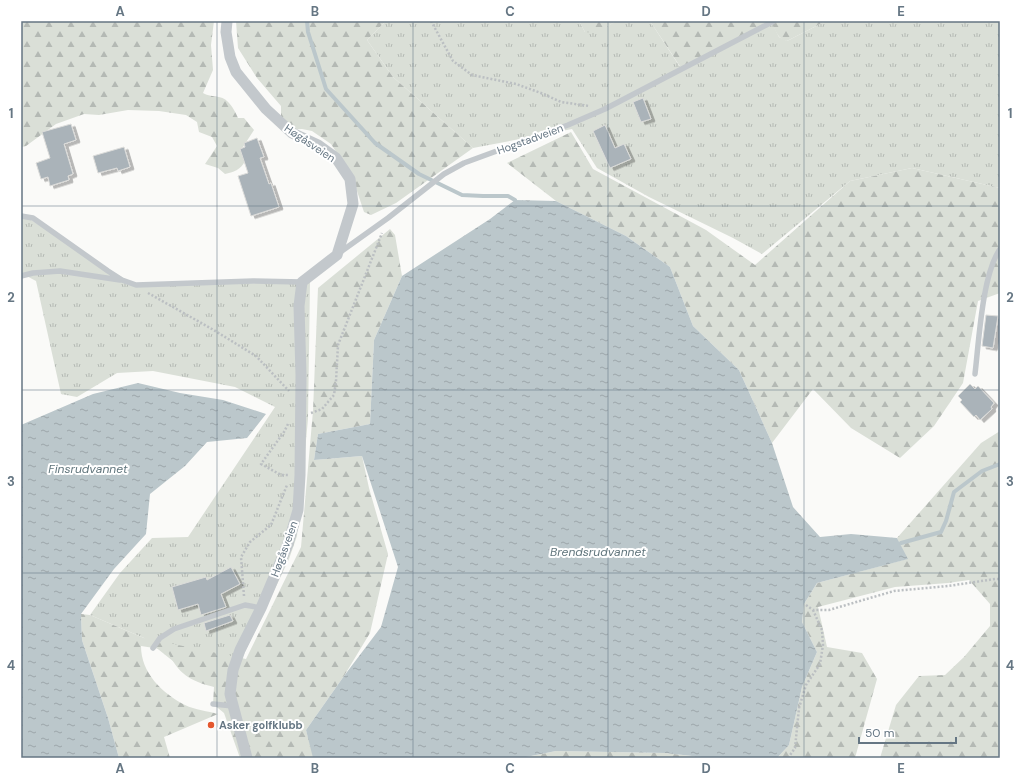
<svg xmlns="http://www.w3.org/2000/svg" width="1021" height="779" font-family="'DM Sans',sans-serif">
<defs>
<pattern id="grass-tufts" width="24" height="20" patternUnits="userSpaceOnUse"><rect width="24" height="20" fill="#dadfd7"/><path d="M3 7l-1-3M5 7V3M7 7l1-3M15 17l-1-3M17 17v-4M19 17l1-3" fill="none" stroke="#b4b9b4"/></pattern>
<pattern id="forest-firs" width="22" height="20" patternUnits="userSpaceOnUse"><rect width="22" height="20" fill="#dadfd7"/><path d="M5 1l3.5 6h-7zM16 11l3.5 6h-7z" fill="#b4b9b4"/></pattern>
<pattern id="water-ripples" width="26" height="14" patternUnits="userSpaceOnUse"><rect width="26" height="14" fill="#bbc7cb"/><path d="M2 4q2-2 4 0t4 0M15 11q2-2 4 0t4 0" fill="none" stroke="#9ca6aa"/></pattern>
<filter id="shadow"><feDropShadow dx="4" dy="2.5" stdDeviation="0" flood-color="#0004"/></filter>
</defs>
<rect width="100%" height="100%" fill="#fafaf8"/>
<!-- grass -->
<path fill="url(#grass-tufts)" d="M386,21H579L585,32L606,27L616,21H650L682,70L772,23L779,37L787,41L826,21H1000V188L912,168L850,181L762,254L733,238L649,197L597,168L572,129L473,148L393,77L367,40Z
M21,218H28L136,286L310,282L308,419L297,536L289,559L244,654L193,677L144,638L90,615L120,573L152,538L188,537L275,407L235,387L153,371L117,373L77,397L61,394L36,281L21,273Z"/>
<!-- forest -->
<path fill="url(#forest-firs)" d="M21,21H214L211,45L213,70L203,93C208,96 213,96 219,97C229,99 234,109 238,118H244L254,130L241,150L245,161C241,170 233,172 225,174L218,168L205,164L217,146L212,137L199,132L197,122L186,115L159,111L128,110L99,115L84,114L56,124L26,146L21,147Z
M236,21H386L367,40L393,77L473,148L396,203L371,215L364,212L352,176L331,144L312,131L302,129L283,130L276,124L281,115V106L257,78L238,48Z
M579,21H616C607,27 596,34 585,32Z
M650,21H826L787,41C778,40 775,29 771,22L681,68Z
M571,132L593,169L706,230L755,265L850,181L912,168L1000,188V293L978,301L963,383L934,426L900,458L851,428L813,389L772,443L739,370L693,326L670,267L626,236L556,201L507,163Z
M390,229L395,235L402,276L374,340L370,424L318,434L314,460L362,456L369,488L388,554L370,633L344,676L306,730L314,758H240L224,713L213,704L214,687C190,681 178,674 167,650L141,646C141,673 162,693 185,705C195,710 208,711 218,714L164,737L170,758H119L108,718L82,640L81,614L90,615L144,638L246,659L301,547L313,411L318,288Z
M1000,431V758H880L896,705L919,676L945,675L964,657L990,626V604L969,580L948,583L895,587L818,607L827,647L862,653L877,679L855,758H777L789,745L802,687L817,652L802,622L804,604L817,583L907,559L897,538L981,443Z
M556,751L665,753L710,758H521Z"/>
<!-- water -->
<path fill="url(#water-ripples)" d="M515,200L556,201L626,236L670,267L693,326L739,370L772,443L793,507L820,537L851,534L897,538L908,559L817,583L804,604L802,622L817,652L802,687L789,745L777,758H710L665,753L556,751L521,758H313L306,730L344,676L381,627L398,567L362,456L314,460L318,434L370,424L374,340L402,276L490,219Z
M138,383L180,393L223,400L266,414L247,438L207,442L185,466L150,494L146,534L114,569L81,614L82,640L108,718L119,758H21V425L93,394Z"/>
<g fill="none" stroke-linecap="round" stroke-linejoin="round">
<!-- stream -->
<path stroke="#bbc7cb" stroke-width="4" d="M307,21L308,32L326,89L375,143L419,174L462,195L483,196H508L515,200
M901,543L941,532L946,521L954,492L982,471L1000,464"/>
</g>
<!-- building -->
<path fill="#aab3b9" stroke="#dcdcda" filter="url(#shadow)" d="M643,98L651,119L641,122L633,102Z
M71,124L76,140L64,144L73,174L68,176L69,180L50,186L48,177L41,179L36,163L50,158L42,132Z
M605,125L615,148L624,144L631,159L610,168L593,131Z
M257,138L264,157L260,158L269,184L271,183L279,207L251,216L238,176L248,173L240,149L245,147L244,143Z
M124,147L130,167L118,171L117,168L98,173L93,156Z
M986,315L998,316L993,348L982,346Z
M970,384L975,389L978,386L994,403L991,407L992,409L980,420L976,415L974,417L960,402L962,400L958,396Z
M231,567L240,584L221,594L226,607L201,615L198,604L178,610L172,587L206,577L207,580Z
M230,615L233,621L206,631L204,623Z"/>
<g fill="none" stroke-linecap="round" stroke-linejoin="round">
<!-- path -->
<path stroke="#bbbfc2" stroke-width="2.5" stroke-dasharray="2 2" stroke-linecap="butt" d="M431,21L453,61L472,75L516,84L541,93L561,102L589,106
M148,293L212,329L256,356L289,391
M311,413L322,409L334,395L336,381L338,345L382,233
M288,424L284,432L261,464L281,475H289
M244,596L241,557L250,542L271,525L287,485
M806,605L813,610H829L894,591L948,586L995,579H1000
M788,758L795,748L799,708L806,685L820,664L823,645L822,630L813,610"/>
<!-- service -->
<path stroke="#c3c8cc" stroke-width="5.5" d="M21,216L33,218L108,271L122,280L136,285L253,281L302,282
M339,253L388,218L444,174L464,163L568,125L605,109L774,21
M21,276L33,273L60,271L120,280
M975,374C979,341 982,275 1000,249
M153,648L160,638L174,629L245,605L261,608
M213,704L233,706"/>
<!-- minor -->
<path stroke="#c3c8cc" stroke-width="11" d="M227,21L226,32L230,57L236,72L266,109L292,133L318,145L336,158L350,179L353,204L337,255L302,282L299,306L301,375L300,475L298,510L288,544L261,608L240,650L233,670L230,694L247,758"/>
</g>
<!-- grid -->
<path fill="none" stroke="#657683" stroke-width="1" stroke-opacity="0.55" d="M217,21V758M413,21V758M608,21V758M804,21V758M21,206H1000M21,390H1000M21,573H1000"/>
<!-- markers -->
<circle fill="#e4572e" stroke="#fff" stroke-width="1.5" cx="211" cy="725" r="4"/>
<g text-anchor="middle" stroke-width="4" stroke-linejoin="round" paint-order="stroke">
<!-- street labels -->
<g font-size="11" fill="#657683" stroke="#fff">
<text transform="translate(530 139) rotate(-20)" y="4">Hogstadveien</text>
<text transform="translate(310 143) rotate(34)" y="4">Høgåsveien</text>
<text transform="translate(284 549) rotate(-70)" y="4">Høgåsveien</text>
</g>
<!-- poi labels -->
<g font-size="11" font-weight="bold" fill="#657683" stroke="#fff" text-anchor="start">
<text x="219" y="729">Asker golfklubb</text>
</g>
<!-- water labels -->
<g font-size="12" font-style="italic" fill="#60757c" stroke="#fff">
<text x="88" y="473">Finsrudvannet</text>
<text x="598" y="556">Brendsrudvannet</text>
</g>
</g>
<!-- border -->
<rect width="1021" height="779" fill="none" stroke="#ffffff" stroke-width="44"/>
<!-- scale -->
<path d="M859 737v6h97v-6" fill="none" stroke="#657683" stroke-width="2"/>
<text x="865" y="737" font-size="12" fill="#657683" stroke="#ffffff" stroke-width="3" paint-order="stroke">50 m</text>
<rect x="22" y="22" width="977" height="735" fill="none" stroke="#657683" stroke-width="1.5"/>
<g font-size="13" text-anchor="middle" font-weight="bold" fill="#657683">
<text x="120" y="16">A</text>
<text x="315" y="16">B</text>
<text x="510" y="16">C</text>
<text x="706" y="16">D</text>
<text x="901" y="16">E</text>
<text x="11" y="118">1</text>
<text x="1010" y="118">1</text>
<text x="11" y="302">2</text>
<text x="1010" y="302">2</text>
<text x="11" y="486">3</text>
<text x="1010" y="486">3</text>
<text x="11" y="670">4</text>
<text x="1010" y="670">4</text>
<text x="120" y="773">A</text>
<text x="315" y="773">B</text>
<text x="510" y="773">C</text>
<text x="706" y="773">D</text>
<text x="901" y="773">E</text>
</g>
</svg>
